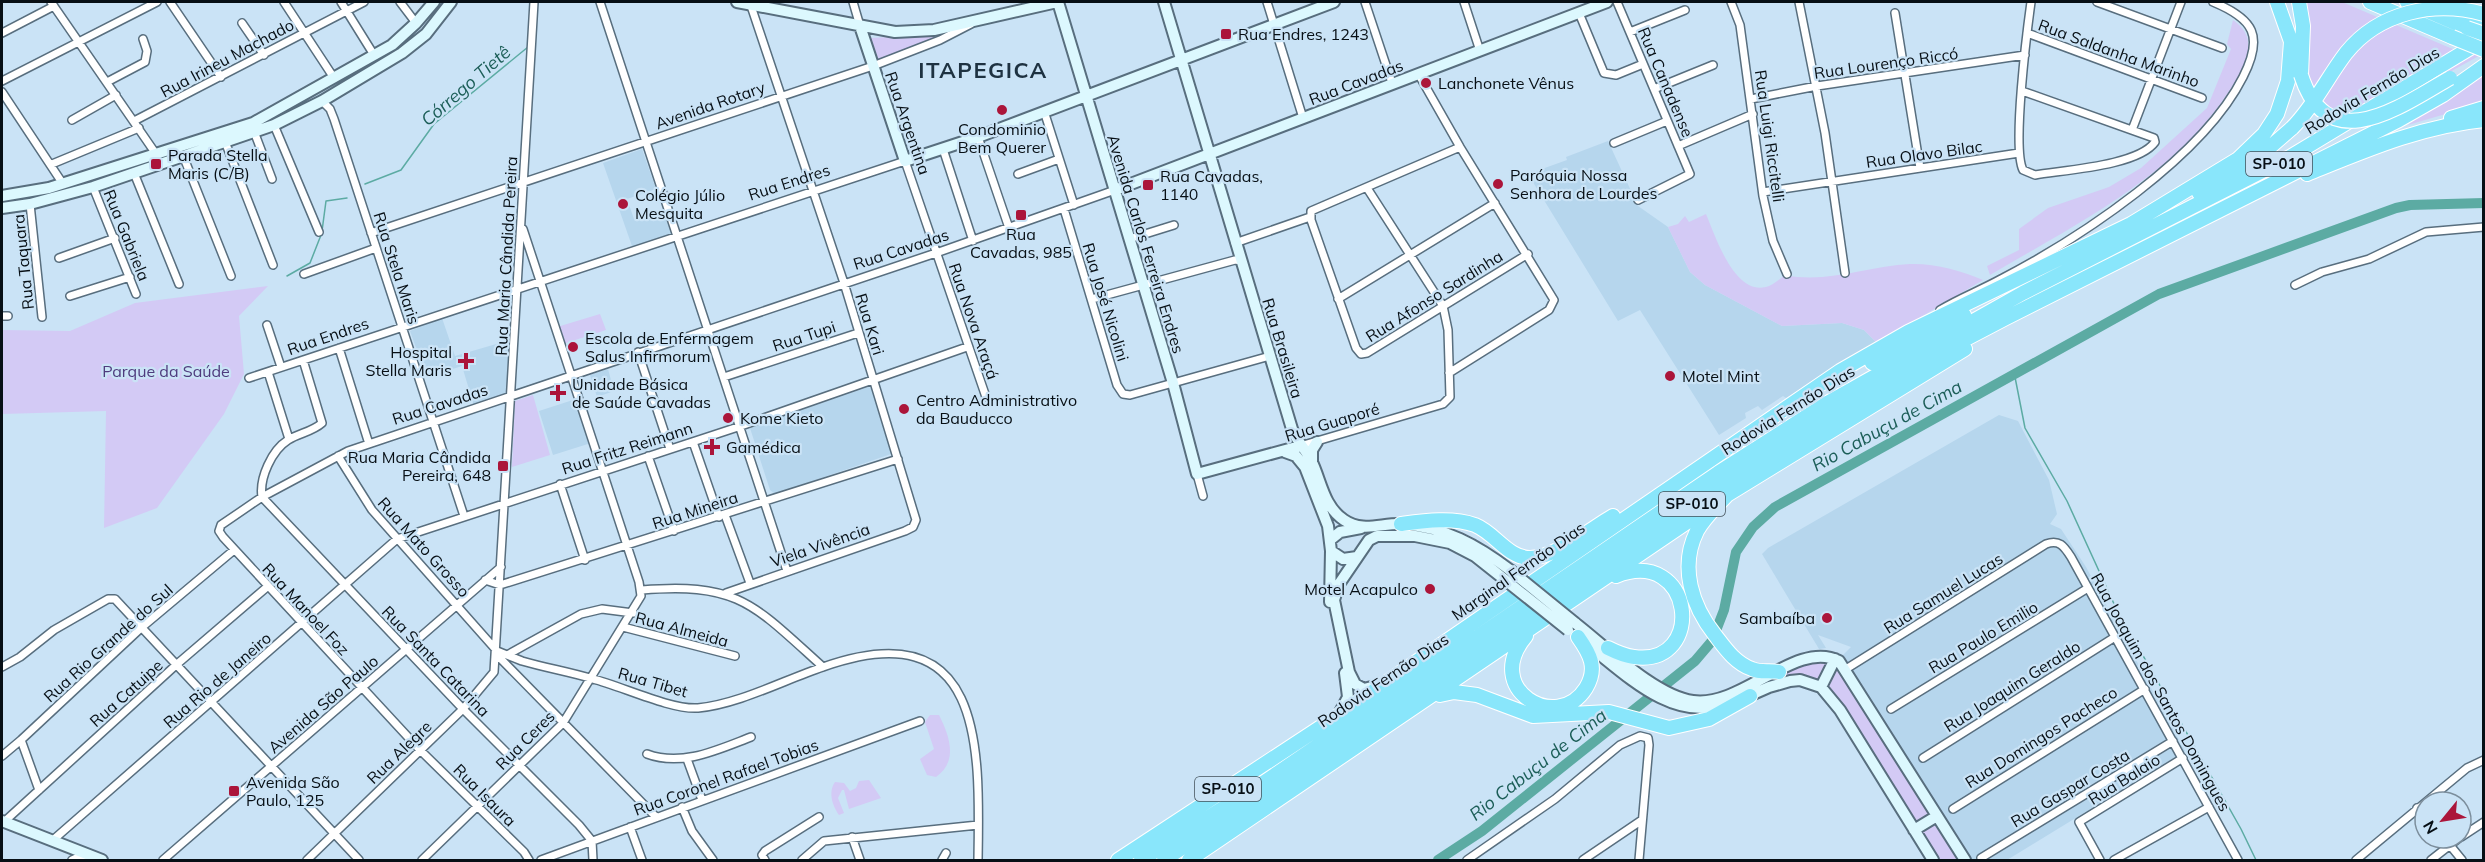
<svg xmlns="http://www.w3.org/2000/svg" width="2485" height="862" font-family="Mulish,sans-serif">
<rect width="100%" height="100%" fill="#cae3f6"/>
<!-- built -->
<path fill="#b6d6ed" d="M1608,141L1638,206L1668,227L1690,272L1705,285L1782,326L1842,323L1864,330L1877,343L1786,398L1783,396L1762,410L1758,406L1745,413L1746,418L1719,435L1640,310L1618,321L1528,174L1567,160L1566,157Z
M642,149L656,189L627,199L634,219L664,210L672,235L633,249L603,163Z
M442,318L455,356L510,340V396L474,406L462,366L440,373L438,366L424,370L410,331Z
M608,369L614,391L597,397L590,375Z
M868,387L873,389L893,450L891,454L775,494L770,490L750,428Z
M576,399L591,443L553,455L539,411Z
M1999,415L2018,421L2049,480L2057,514L2050,524L2061,529L2086,567L2185,751L2007,860H1971L1843,655L1851,647L1818,635L1826,648L1819,649L1762,554L1768,548Z"/>
<!-- green -->
<path fill="#d3caf5" d="M2305,2H2342L2455,50L2348,116C2341,114 2331,112 2326,108C2296,82 2305,37 2305,2Z
M2233,20C2255,35 2250,54 2239,75C2185,172 2081,221 1990,275L1987,266L2019,250V229L2048,208L2109,187L2141,168L2207,108L2231,49L2227,44Z
M942,34L879,61L871,38Z
M2483,47V52L2477,57L2406,96Z
M2483,71V103L2408,125Z
M1706,214C1715,235 1735,299 1769,286C1774,284 1780,279 1785,275C1827,284 1868,266 1910,264C1933,263 1963,271 1983,280L1877,343L1864,330L1842,323L1782,326L1705,285L1690,272L1668,227L1678,224L1685,216L1689,222Z
M268,286L239,316L244,374L224,414L157,508L104,528L106,411L2,414V330L70,331L135,303Z
M600,314L606,330L563,344L557,327Z
M533,395L550,455L512,467L515,401Z
M1811,661L1825,662L1841,671L1959,860H1938L1834,693C1815,676 1798,673 1774,678Z
M930,715H939C949,735 959,761 936,777L927,775L920,759L934,749L925,722Z
M869,780L881,798L849,809L844,790H842L838,798L844,813L839,815C832,805 828,792 835,782L844,783L850,791L856,788L859,781Z"/>
<g fill="none" stroke-linecap="round" stroke-linejoin="round">
<!-- stream -->
<path stroke="#5caba3" stroke-width="1.5" d="M365,184L401,170L434,124L528,47
M322,231L326,201L347,198
M287,276L310,263L321,235
M2014,372L2025,428L2067,501L2115,606L2241,829L2256,860"/>
<!-- river -->
<path stroke="#5caba3" stroke-width="10" d="M1438,860L1482,831L1695,661L1712,641L1724,610L1736,552L1753,527L1775,507L2159,294L2396,208L2410,205L2484,203"/>
<!-- street casing -->
<g stroke="#586e7e" stroke-width="10">
<path id="street" d="M51,2L156,154
M170,2L221,77
M284,2L334,78
M341,2L374,55
M400,2L416,23
M600,2L787,571
M853,2L860,26
M1267,2L1303,118
M1365,2L1392,83
M1464,2L1480,51
M1617,2L1690,174L1638,200
M1731,2L1740,25L1763,196L1773,241L1787,274
M1799,2L1825,133L1845,273
M2097,2L2222,48
M1579,13L1604,73L1616,75L1643,64
M1895,13L1920,168
M242,23L264,55
M1630,32L1685,10
M2,33L54,6
M2027,33L2202,98
M1419,75L1460,147L1554,300L1549,310L1449,373
M2,81L157,2
M107,82L145,62L147,51L143,39
M1654,89L1713,65
M2022,91L2154,138L2155,142C2138,166 2063,170 2035,175L2023,170C2012,148 2027,31 2031,2
M2,92L63,184
M1751,99L1817,86L2025,55
M322,101L330,109L334,119L464,516
M1044,111L1074,205
M72,120L116,95
M134,121L364,2
M274,125L319,232
M2132,130L2181,2
M255,134L272,179
M978,137L1009,228
M224,139L273,265
M1614,143L1667,121
M1678,146L1753,114
M1460,147L1311,211V220L1356,348L1361,354L1367,353L1528,254
M943,149L973,241
M184,158L231,276
M52,164L139,128
M134,173L179,284
M1018,174L1059,159
M93,187L136,294
M1763,192L2019,153
M30,204L42,317
M1064,209L1117,385L1123,394L1130,395L1270,356
M371,233L873,66L940,40L971,24
M1129,239L1174,225
M1235,243L1310,217
M59,258L115,238
M304,274L376,248
M2295,285L2322,272L2369,259L2426,232L2484,227
M70,296L130,277
M1092,299L1235,260L1241,261
M1338,299L1495,203
M1940,310C1960,298 1981,290 2001,279C2080,238 2203,157 2243,77C2264,36 2254,19 2213,2
M2,316H8
M267,325L281,367
M339,348L369,444
M638,352L670,449
M303,360L322,423C312,432 299,433 288,440C272,450 259,478 262,497L463,709L579,825L592,841L593,860
M268,372L289,439
M724,377L858,333
M249,378L905,161L986,397
M693,442L719,517
M1300,446L1443,404L1450,397L1448,330L1443,306L1367,188
M338,456L372,510L497,651L522,661C546,668 570,672 593,679C621,686 671,710 698,708C739,704 784,680 823,667C984,610 980,746 978,860
M648,456L674,531
M1197,474L1203,496
M560,484L585,560
M725,515L750,583
M485,580L500,585L898,459
M642,590C739,582 754,605 823,667
M726,593L905,531L913,527L916,520L844,283L750,3
M623,627L735,656
M509,654L581,614L602,609L633,613
M497,655L656,817
M2,667L20,657L54,630L108,599H115L359,860
M1846,669L2046,544C2059,539 2064,546 2071,557L2238,860
M1891,709L2088,588
M21,740L39,790
M647,754C682,767 717,750 751,737
M2,756L21,740L141,628L234,550
M1923,758L2115,637
M687,759L702,800
M682,807L692,831L713,860
M2417,808L2425,816
M1953,809L2145,689
M5,821L176,665L267,587
M630,827L642,860
M852,837L860,860
M2461,837L2484,822
M2444,838L2462,860
M53,840L397,539L741,426L967,347
M1981,858L2173,741
M72,860L85,854L87,860
M163,860L501,567
M307,860L463,709L494,672L534,2
M422,860L563,723L641,596L639,582L523,229
M529,860L524,852L420,750L223,537L219,531L221,525L262,497L348,451L936,253L1115,190
M541,860L920,721
M765,860L762,855L765,851L819,817
M802,860L824,841L978,825
M942,860L946,853
M1467,860L1555,799L1620,745L1640,736L1648,738L1649,745L1639,860
M1583,860L1642,820
M2100,860L2079,822L2183,758
M2114,860L2209,807
M2356,860L2467,768L2484,760
M2431,860L2459,838"/>
</g>
<!-- secondary casing -->
<g stroke="#586e7e" stroke-width="14">
<path id="secondary" d="M737,2L895,32L934,30L1057,2
M1058,2L1173,383L1197,474L1300,446
M1164,2L1292,429C1297,441 1305,449 1311,460C1321,480 1323,506 1344,520C1363,533 1381,523 1402,524C1445,527 1477,545 1510,570
M860,26L905,161L978,137L1334,2
M1115,190L1607,2
M2,196L49,188L253,123L392,45L416,23L434,2
M2,208L30,204L93,187L274,125L322,101L402,53L426,34L451,2
M1285,452L1296,456L1305,467L1328,526L1331,551L1330,602
M1312,462V450L1317,442
M1330,540L1340,532L1361,528
M1331,551L1343,559L1357,557
M1575,623C1605,646 1655,696 1693,701C1742,708 1796,639 1839,661L1965,860
M1584,642C1625,673 1669,721 1724,705
M1379,685L1364,689L1355,684L1349,672L1334,600L1339,584L1369,540L1377,536H1415L1450,543L1475,556L1504,579
M1821,687L1835,659
M1744,698L1769,687L1790,681L1800,680L1821,687L1840,710L1933,860
M1340,712L1348,697L1345,673
M2,821L102,860
M1914,830L1937,816"/>
</g>
<!-- highway casing -->
<g stroke="#fff" stroke-width="16">
<path id="highway" d="M2277,2L2294,50
M2299,2L2303,26L2301,75
M2370,2L2452,37
M2407,2L2467,28
M2437,2L2484,22
M2451,118L2484,108
M2307,174C2364,151 2421,126 2484,120
M2199,193L2246,168L2292,128
M1872,363L1964,315
M1401,524C1424,521 1452,517 1475,525C1495,533 1508,558 1530,558C1555,558 1592,528 1613,516
M1526,636C1481,689 1557,734 1586,688C1598,668 1590,654 1578,637
M1608,648C1616,652 1625,656 1634,657C1707,667 1694,545 1616,576
M1779,672C1770,670 1761,673 1752,669C1735,663 1725,648 1715,635C1692,606 1679,567 1697,531C1704,518 1717,506 1727,495L1965,349
M1440,695L1454,692L1477,695L1533,716L1609,712L1669,728L1709,719L1750,696
M1118,860L1336,717L1840,371L1908,332L2131,224L2238,159L2264,134L2277,114L2288,81L2291,42
M1141,860L1263,783L1718,473L1829,402L2023,293L2290,157L2482,41
M1164,860L1710,492L1835,414L1941,352L2006,318L2399,120L2443,95L2484,66
M1189,860L1727,495"/>
</g>
<!-- street -->
<use href="#street" stroke="#fff" stroke-width="7"/>
<!-- secondary -->
<use href="#secondary" stroke="#dcf8fe" stroke-width="10"/>
<!-- highway -->
<use href="#highway" stroke="#89e6fb" stroke-width="14"/>
<!-- secondary-bridge casing -->
<g stroke="#586e7e" stroke-width="14" stroke-linecap="butt">
<path id="secondary-bridge" d="M1510,570L1575,623
M1504,579L1568,630"/>
</g>
<!-- highway-bridge casing -->
<g stroke="#fff" stroke-width="16" stroke-linecap="butt">
<path id="highway-bridge" d="M2467,28L2484,34
M2452,37L2484,50
M2301,75C2328,160 2401,106 2450,78
M2292,128C2314,106 2327,78 2346,53C2379,12 2434,0 2484,14"/>
</g>
<!-- secondary-bridge -->
<use href="#secondary-bridge" stroke="#dcf8fe" stroke-width="10"/>
<!-- highway-bridge -->
<use href="#highway-bridge" stroke="#89e6fb" stroke-width="14"/>
</g>
<!-- markers -->
<g fill="#ab153a" stroke="#cae3f6" stroke-width="2">
<rect x="1220" y="28" width="12" height="12" rx="3"/>
<circle cx="1426" cy="83" r="6"/>
<circle cx="1002" cy="110" r="6"/>
<rect x="150" y="158" width="12" height="12" rx="3"/>
<circle cx="1498" cy="184" r="6"/>
<rect x="1142" y="179" width="12" height="12" rx="3"/>
<circle cx="623" cy="204" r="6"/>
<rect x="1015" y="209" width="12" height="12" rx="3"/>
<circle cx="573" cy="347" r="6"/>
<path d="M463 352h6v6h6v6h-6v6h-6v-6h-6v-6h6z"/>
<circle cx="1670" cy="376" r="6"/>
<path d="M555 384h6v6h6v6h-6v6h-6v-6h-6v-6h6z"/>
<circle cx="904" cy="409" r="6"/>
<circle cx="728" cy="418" r="6"/>
<path d="M709 438h6v6h6v6h-6v6h-6v-6h-6v-6h6z"/>
<rect x="497" y="460" width="12" height="12" rx="3"/>
<circle cx="1430" cy="589" r="6"/>
<circle cx="1827" cy="618" r="6"/>
<rect x="228" y="785" width="12" height="12" rx="3"/>
</g>
<g text-anchor="middle" stroke-width="4.5" stroke-linejoin="round" paint-order="stroke">
<!-- shield labels -->
<g fill="#cae3f6" stroke="#424f58" stroke-width="1.5">
<rect x="2246" y="152" width="66" height="24" rx="4.5"/>
<rect x="1659" y="492" width="66" height="24" rx="4.5"/>
<rect x="1195" y="777" width="66" height="24" rx="4.5"/>
</g>
<g font-size="15" font-weight="bold" fill="#070f15">
<text x="2279" y="169">SP-010</text>
<text x="1692" y="509">SP-010</text>
<text x="1228" y="794">SP-010</text>
</g>
<!-- poi labels -->
<g font-size="16" fill="#070f15" stroke="#cae3f6" text-anchor="start">
<text x="1238" y="40">Rua Endres, 1243</text>
<text x="1438" y="89">Lanchonete Vênus</text>
<text x="1002" y="135" text-anchor="middle">Condominio<tspan x="1002" dy="18">Bem Querer</tspan></text>
<text x="168" y="161">Parada Stella<tspan x="168" dy="18">Maris (C/B)</tspan></text>
<text x="1510" y="181">Paróquia Nossa<tspan x="1510" dy="18">Senhora de Lourdes</tspan></text>
<text x="1160" y="182">Rua Cavadas,<tspan x="1160" dy="18">1140</tspan></text>
<text x="635" y="201">Colégio Júlio<tspan x="635" dy="18">Mesquita</tspan></text>
<text x="1021" y="240" text-anchor="middle">Rua<tspan x="1021" dy="18">Cavadas, 985</tspan></text>
<text x="585" y="344">Escola de Enfermagem<tspan x="585" dy="18">Salus Infirmorum</tspan></text>
<text x="452" y="358" text-anchor="end">Hospital<tspan x="452" dy="18">Stella Maris</tspan></text>
<text x="1682" y="382">Motel Mint</text>
<text x="572" y="390">Unidade Básica<tspan x="572" dy="18">de Saúde Cavadas</tspan></text>
<text x="916" y="406">Centro Administrativo<tspan x="916" dy="18">da Bauducco</tspan></text>
<text x="740" y="424">Kome Kieto</text>
<text x="726" y="453">Gamédica</text>
<text x="491" y="463" text-anchor="end">Rua Maria Cândida<tspan x="491" dy="18">Pereira, 648</tspan></text>
<text x="1418" y="595" text-anchor="end">Motel Acapulco</text>
<text x="1815" y="624" text-anchor="end">Sambaíba</text>
<text x="246" y="788">Avenida São<tspan x="246" dy="18">Paulo, 125</tspan></text>
</g>
<!-- street labels -->
<g font-size="16" fill="#070f15" stroke="#cae3f6">
<text transform="translate(2119 53) rotate(20)" y="6">Rua Saldanha Marinho</text>
<text transform="translate(227 58) rotate(-28)" y="6">Rua Irineu Machado</text>
<text transform="translate(1886 63) rotate(-8)" y="6">Rua Lourenço Riccó</text>
<text transform="translate(1356 82) rotate(-21)" y="6">Rua Cavadas</text>
<text transform="translate(1666 82) rotate(67)" y="6">Rua Canadense</text>
<text transform="translate(2372 90) rotate(-31)" y="6">Rodovia Fernão Dias</text>
<text transform="translate(710 105) rotate(-19)" y="6">Avenida Rotary</text>
<text transform="translate(908 123) rotate(71)" y="6">Rua Argentina</text>
<text transform="translate(1770 136) rotate(82)" y="6">Rua Luigi Riccitelli</text>
<text transform="translate(1924 154) rotate(-8)" y="6">Rua Olavo Bilac</text>
<text transform="translate(789 182) rotate(-18)" y="6">Rua Endres</text>
<text transform="translate(127 235) rotate(68)" y="6">Rua Gabriela</text>
<text transform="translate(1146 244) rotate(73)" y="6">Avenida Carlos Ferreira Endres</text>
<text transform="translate(901 249) rotate(-18)" y="6">Rua Cavadas</text>
<text transform="translate(506 256) rotate(-87)" y="6">Rua Maria Cândida Pereira</text>
<text transform="translate(23 262) rotate(-96)" y="6">Rua Taquara</text>
<text transform="translate(397 268) rotate(72)" y="6">Rua Stela Maris</text>
<text transform="translate(1434 296) rotate(-32)" y="6">Rua Afonso Sardinha</text>
<text transform="translate(1106 302) rotate(73)" y="6">Rua José Nicolini</text>
<text transform="translate(974 321) rotate(71)" y="6">Rua Nova Araçá</text>
<text transform="translate(870 324) rotate(73)" y="6">Rua Kari</text>
<text transform="translate(328 336) rotate(-19)" y="6">Rua Endres</text>
<text transform="translate(804 336) rotate(-18)" y="6">Rua Tupi</text>
<text transform="translate(1283 348) rotate(73)" y="6">Rua Brasileira</text>
<text transform="translate(440 404) rotate(-18)" y="6">Rua Cavadas</text>
<text transform="translate(1788 410) rotate(-32)" y="6">Rodovia Fernão Dias</text>
<text transform="translate(1332 422) rotate(-17)" y="6">Rua Guaporé</text>
<text transform="translate(627 448) rotate(-18)" y="6">Rua Fritz Reimann</text>
<text transform="translate(695 510) rotate(-18)" y="6">Rua Mineira</text>
<text transform="translate(820 545) rotate(-19)" y="6">Viela Vivência</text>
<text transform="translate(424 547) rotate(48)" y="6">Rua Mato Grosso</text>
<text transform="translate(1518 571) rotate(-35)" y="6">Marginal Fernão Dias</text>
<text transform="translate(1943 593) rotate(-32)" y="6">Rua Samuel Lucas</text>
<text transform="translate(306 609) rotate(47)" y="6">Rua Manoel Foz</text>
<text transform="translate(682 629) rotate(15)" y="6">Rua Almeida</text>
<text transform="translate(1983 637) rotate(-31)" y="6">Rua Paulo Emilio</text>
<text transform="translate(108 643) rotate(-42)" y="6">Rua Rio Grande do Sul</text>
<text transform="translate(436 661) rotate(46)" y="6">Rua Santa Catarina</text>
<text transform="translate(217 680) rotate(-41)" y="6">Rua Rio de Janeiro</text>
<text transform="translate(1383 680) rotate(-34)" y="6">Rodovia Fernão Dias</text>
<text transform="translate(653 682) rotate(16)" y="6">Rua Tibet</text>
<text transform="translate(2012 686) rotate(-32)" y="6">Rua Joaquim Geraldo</text>
<text transform="translate(2161 692) rotate(61)" y="6">Rua Joaquim dos Santos Domingues</text>
<text transform="translate(126 693) rotate(-42)" y="6">Rua Catuipe</text>
<text transform="translate(323 704) rotate(-41)" y="6">Avenida São Paulo</text>
<text transform="translate(2041 737) rotate(-32)" y="6">Rua Domingos Pacheco</text>
<text transform="translate(525 740) rotate(-45)" y="6">Rua Ceres</text>
<text transform="translate(399 752) rotate(-44)" y="6">Rua Alegre</text>
<text transform="translate(726 777) rotate(-20)" y="6">Rua Coronel Rafael Tobias</text>
<text transform="translate(2124 779) rotate(-32)" y="6">Rua Balaio</text>
<text transform="translate(2070 788) rotate(-31)" y="6">Rua Gaspar Costa</text>
<text transform="translate(485 795) rotate(45)" y="6">Rua Isaura</text>
</g>
<!-- park labels -->
<g font-size="16" fill="#4e3b7d" stroke="#cae3f6">
<text x="166" y="377">Parque da Saúde</text>
</g>
<!-- water labels -->
<g font-size="18" font-style="italic" fill="#1c5e58" stroke="#cae3f6">
<text transform="translate(466 86) rotate(-41)" y="6">Córrego Tietê</text>
<text transform="translate(1887 426) rotate(-29)" y="6">Rio Cabuçu de Cima</text>
<text transform="translate(1538 765) rotate(-38)" y="6">Rio Cabuçu de Cima</text>
</g>
<!-- district labels -->
<g font-size="22" font-weight="bold" letter-spacing="1.5" fill="#1e3241" stroke="#cae3f6">
<text x="983" y="78">ITAPEGICA</text>
</g>
</g>
<!-- border -->
<rect width="2485" height="862" fill="none" stroke="#070f15" stroke-width="6"/>
<!-- north arrow -->
<g transform="translate(2443 820) rotate(240)"><circle r="28" fill="#cae3f6" stroke="#7c8e9c" stroke-width="1.5"/>
<path d="M0-4.5L10 22L0 15L-10 22Z" fill="#ab153a"/>
<text y="-9" font-size="16" font-weight="bold" text-anchor="middle" fill="#070f15">N</text>
</g>
</svg>
